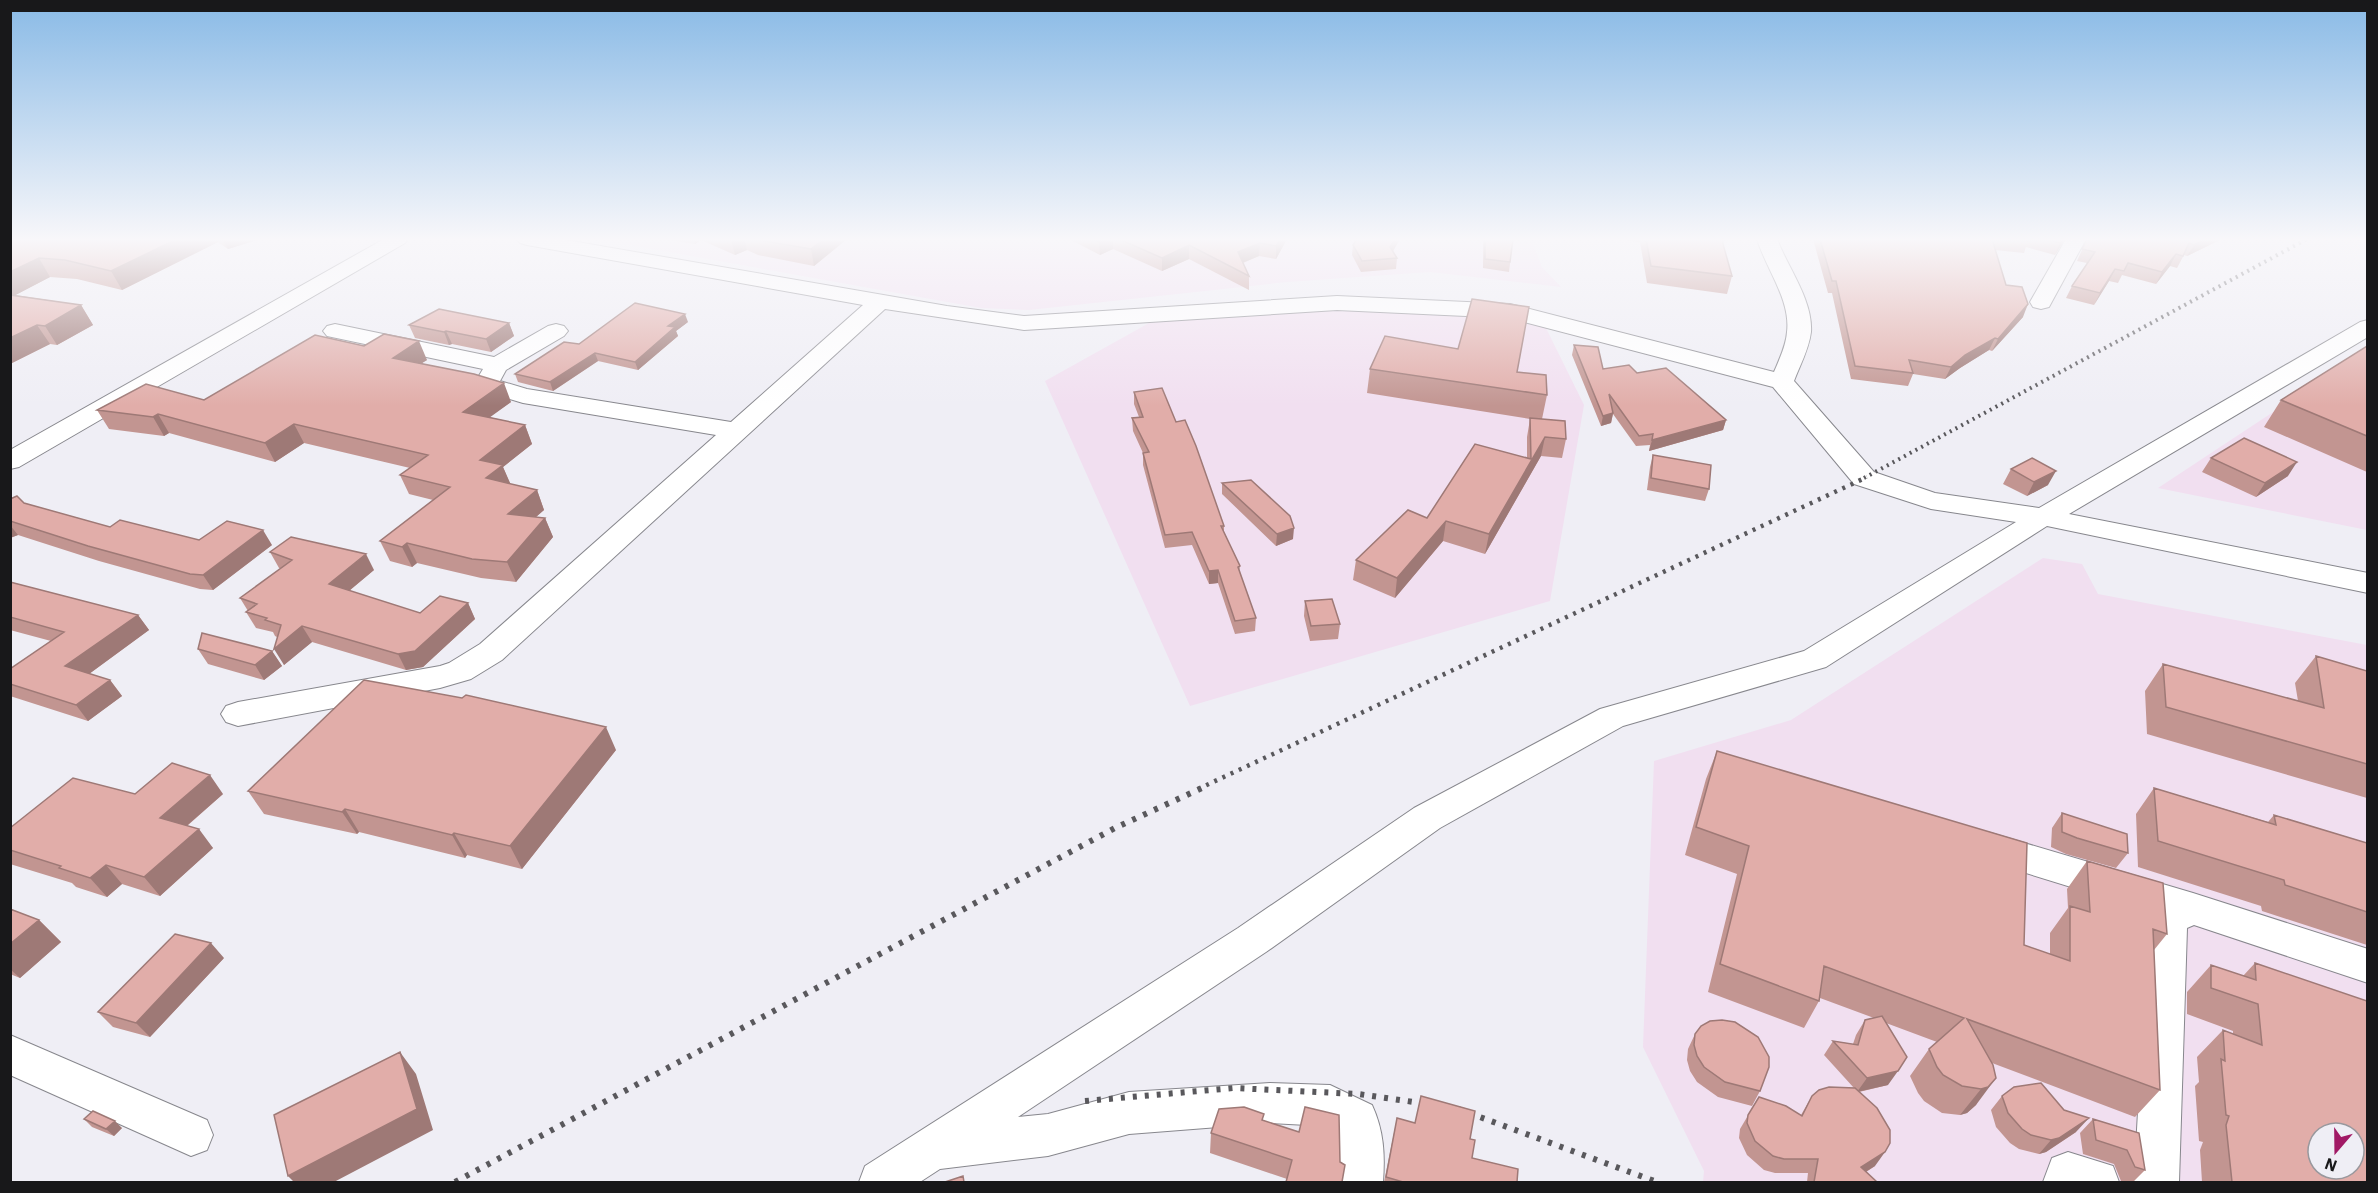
<svg xmlns="http://www.w3.org/2000/svg" width="2378" height="1193" font-family="'IBM Plex Sans',sans-serif">
<rect width="100%" height="100%" fill="#efeef5"/>
<!-- industrial -->
<path fill="#f1dff0" fill-rule="evenodd" d="M597,239H1531L1542,267L1561,287L1430,272L1287,282L1029,310L981,308Z
M1342,298L1544,324L1584,405L1550,601L1190,706L1045,381L1158,318Z
M2367,350V530L2158,488Z
M2043,558L2082,564L2098,594L2367,645V1182H1703L1704,1171L1643,1047L1654,761L1791,720ZM2318,1133H2354V1169H2318Z"/>
<g fill="none" stroke-linecap="round" stroke-linejoin="round">
<!-- minor casing -->
<g stroke="#87878d" stroke-width="2">
<path id="minor" d="M384,239H408L405,243L19,467L10,469V450Z
M517,239H560L947,306L1024,316L1337,296L1510,304L1774,372C1779,360 1786,346 1787,332C1791,300 1766,269 1757,239H1777C1788,268 1813,300 1811,332C1809,349 1800,365 1794,381L1874,472L1935,493L2039,508L2360,322L2368,320V337L2069,514L2368,573V593L2047,526L1826,667L1623,726L1440,828L1266,952L1018,1117L1048,1114L1129,1092L1270,1083L1330,1085L1372,1105C1384,1131 1385,1155 1383,1182H1339L1340,1144L1338,1133L1326,1126L1270,1123L1129,1134L1048,1156L940,1169L920,1182H859L865,1166L1238,928L1414,808L1600,709L1804,651L2016,522L1931,509L1854,484L1773,387L1509,318L1337,310L1024,330L885,309L502,660L471,679L440,688L238,726L226,722L221,714L226,706L238,702L440,666L449,663L480,644L716,435L523,403L477,389L474,384L483,369L327,336L323,331L327,326L335,324L494,357L548,326L556,324L564,326L568,331L564,336L506,370L500,381L527,389L731,422L863,305L527,245L520,243Z
M2066,239H2086L2049,307L2041,309L2033,307L2030,302Z
M1987,832L2193,893L2368,949V983L2194,925L2187,928L2179,1182H2134L2149,919L2152,912L1974,857L1969,847L1974,837Z
M10,1035L207,1120L213,1135L207,1150L191,1156L10,1075Z
M2068,1152L2113,1166L2119,1182H2043L2052,1158Z"/>
</g>
<!-- minor -->
<use href="#minor" fill="#fff" fill-rule="evenodd"/>
<!-- rail-far2 -->
<path stroke="#59585c" stroke-width="4" stroke-dasharray="2 4.5" stroke-linecap="butt" d="M1864,478L2307,239"/>
<!-- rail-far1 -->
<path stroke="#59585c" stroke-width="4.5" stroke-dasharray="3 6" stroke-linecap="butt" d="M1198,789L1867,477"/>
<!-- rail -->
<path stroke="#59585c" stroke-width="6" stroke-dasharray="4 8" stroke-linecap="butt" d="M1085,1101L1234,1088L1358,1094L1435,1105
M1458,1109L1657,1182
M455,1182L1115,828L1202,788"/>
</g>
<!-- wall -->
<path fill="#c29591" d="M10,239H256L257,240L228,249L218,242L122,290L77,279L50,277L15,295L81,305L93,325L57,345L50,344L10,364Z
M664,239H847L814,266L758,255L747,250L735,255L701,240L695,244Z
M1069,239H1287L1276,259L1259,256L1243,263L1249,276V290L1189,259L1162,271L1113,249L1100,255Z
M1357,239H1400L1393,251L1397,258L1396,269L1361,272L1352,255L1353,245Z
M1476,239H1513L1509,272L1483,268V240Z
M1630,239H1723V244L1732,276L1727,294L1647,283L1640,242L1629,241Z
M1813,239H2065L2055,255L2026,247L2024,253L1995,250L2006,285L2023,317L1992,351L1989,350L1960,368L1945,379L1913,374L1908,386L1851,379L1832,293H1828Z
M2087,239H2222L2187,256L2184,255L2177,268L2170,266L2156,284L2122,275L2118,283L2109,281L2094,305L2066,298L2072,286L2087,263L2077,261Z
M688,322L676,331L678,336L638,370L598,361L553,391L518,382L515,374L579,344Z
M509,323L514,336L491,352L452,344L449,345L415,338L409,325Z
M1574,345L1603,369L1637,373L1726,420L1723,430L1649,451L1650,445L1636,446L1613,414L1611,423L1601,426L1572,355Z
M364,346L427,360L421,363L511,402L489,417L525,425L532,444L503,467L510,484L537,490L544,510L536,517L545,518L553,537L516,582L481,578L417,563L412,567L390,561L380,541L433,500L409,494L400,475L410,468L304,443L275,462L169,433L164,436L109,429L97,410L204,400Z
M2367,346V472L2264,427L2281,400Z
M1370,369L1517,372L1547,395L1542,419L1566,439L1562,458L1541,456L1485,554L1443,541L1395,598L1353,580L1356,560L1527,458V437L1530,419L1367,393Z
M1134,392L1176,422L1224,526V532L1240,566L1239,572L1256,618L1255,631L1235,634L1218,583L1209,584L1192,545L1165,548L1143,465V453L1133,431L1132,418L1139,417L1134,404Z
M1653,455L1709,489L1705,501L1647,490L1650,467Z
M2211,458L2288,476L2256,497L2202,472Z
M2011,469L2048,485L2027,496L2003,484Z
M1222,483L1293,539L1276,546L1222,494Z
M10,499L110,527L199,540L272,545L213,590L200,589L99,561L18,535L10,538Z
M270,552L374,570L349,591L420,613L468,603L475,619L423,667L406,670L312,642L284,665L277,637L275,636L273,632L256,628L246,612L248,611L240,598L281,568H279Z
M10,582L138,615L149,630L89,674L110,680L122,696L88,721L10,696V669L51,641L10,630Z
M1305,601L1340,624L1338,639L1310,641L1304,616Z
M198,649L272,651L282,666L264,680L208,664Z
M2316,656L2367,671V798L2147,734L2145,691L2163,664L2298,701L2295,683Z
M616,750L522,869L467,855L465,858L359,832L357,834L264,814L248,791Z
M1717,751L2024,945L2050,954V933L2068,908L2067,889L2087,861L2167,934L2154,950L2160,1090L2135,1117L1992,1063L1976,1105L1967,1113L1960,1115L1942,1113L1924,1101L1918,1093L1910,1076L1929,1049L1937,1042L1886,1023L1888,1085L1859,1092L1875,1166L1866,1172L1877,1182H1807L1808,1173H1775L1764,1170L1747,1155L1739,1138L1740,1129L1759,1097L1801,1115L1812,1096L1854,1088L1824,1055L1833,1041L1853,1044L1856,1035L1865,1020L1874,1018L1820,998L1819,1001L1804,1028L1708,992L1737,874L1685,855L1706,779Z
M2154,788L2268,822L2274,815L2367,843V945L2262,911L2261,906L2138,867L2136,814Z
M135,794H223L187,826L213,848L160,896L122,884L107,897L76,887L72,883L10,864V828Z
M2062,813L2128,853L2116,868L2066,854L2051,847L2052,828Z
M10,909L39,920L61,942L20,978L10,974Z
M224,958L150,1037L113,1027L98,1012Z
M2255,963L2367,1182H2202L2200,1150L2203,1142L2199,1141L2195,1086L2199,1082L2197,1057L2223,1030L2233,1034V1031L2187,1014V992L2211,965L2243,976Z
M1695,1034L1760,1091L1752,1106L1718,1097L1697,1082L1690,1071L1687,1060L1688,1049Z
M1421,1096L1470,1139L1472,1158L1517,1182H1384L1397,1118L1415,1123Z
M2002,1096L2076,1132L2046,1152L2039,1154L2019,1149L2010,1143L1996,1127L1991,1110Z
M84,1119L122,1128L114,1136L92,1127Z
M2093,1119L2139,1133L2145,1170L2133,1182H2126L2121,1181L2114,1164L2083,1154L2080,1133Z
M1263,1121L1340,1162L1287,1179L1210,1153L1211,1133Z"/>
<!-- shaded-wall -->
<path fill="#9e7976" d="M177,239H216L218,242L122,290L111,271Z
M222,239H256L257,240L228,249Z
M694,239H701V240L695,244Z
M731,239H744L747,250L735,255Z
M824,239H847L814,266L811,249Z
M1107,239H1113V249L1100,255L1099,242Z
M1280,239H1287L1276,259V246Z
M1395,239H1400L1389,258L1390,247Z
M2063,239H2065L2055,255L2060,243Z
M2206,239H2222L2187,256L2194,245Z
M1260,243L1259,256L1237,265L1238,252Z
M1189,245V259L1162,271V258Z
M2176,254L2170,266L2156,284L2162,272Z
M39,258L50,277L10,298V272Z
M2115,269L2109,281L2094,305L2100,293Z
M2028,304L2023,317L1992,351L1998,339Z
M81,305L93,325L57,345L45,326Z
M685,314L688,322L676,331L678,336L638,370L635,362L668,326Z
M509,323L514,336L491,352L486,339Z
M37,325L50,344L10,364V338Z
M446,331L452,344L449,345L444,332Z
M1995,338L1989,350L1960,368L1945,379L1951,367L1965,355Z
M419,341L427,360L402,376L393,358Z
M595,353L598,361L553,391L550,382Z
M504,383L511,402L471,431L463,412Z
M1613,413L1611,423L1601,426L1603,416Z
M158,414L169,433L164,436L153,417Z
M1726,420L1723,430L1649,451L1652,440Z
M294,424L304,443L275,462L265,443Z
M525,425L532,444L503,467L511,485L495,498L480,460Z
M1545,437L1541,456L1485,554L1489,534Z
M2297,462L2288,476L2256,497L2265,483Z
M2056,471L2048,485L2027,496L2034,482Z
M537,490L544,510L516,534L508,514Z
M545,518L553,537L516,582L507,562Z
M1446,521L1443,541L1395,598L1397,578Z
M10,525L18,535L10,538Z
M1294,528L1293,539L1276,546L1277,534Z
M263,530L272,545L213,590L203,575Z
M407,543L417,563L412,567L402,547Z
M366,554L374,570L338,600L329,584Z
M1218,570V583L1209,584V571Z
M468,603L475,619L423,667L406,670L398,654Z
M138,615L149,630L78,682L65,666Z
M302,626L312,642L284,665L274,649Z
M272,651L282,666L264,680L255,665Z
M110,680L122,696L88,721L76,705Z
M606,727L616,750L522,869L510,846Z
M210,775L223,794L175,836L160,818Z
M345,809L359,832L357,834L342,812Z
M199,829L213,848L160,896L144,877Z
M454,833L467,855L465,858L452,835Z
M106,865L122,884L107,897L90,878Z
M39,920L61,942L20,978L10,969V944Z
M211,943L224,958L150,1037L136,1023Z
M400,1052L416,1074L433,1130L334,1182H294L288,1176Z
M1898,1071L1888,1085L1857,1092L1867,1078Z
M1996,1078L1976,1105L1967,1113L1960,1115L1981,1089Z
M2089,1118L2076,1132L2046,1152L2039,1154L2051,1140Z
M115,1121L122,1128L114,1136L106,1129Z
M1885,1152L1875,1166L1851,1181L1861,1167Z"/>
<!-- building -->
<path fill="#e1ada9" stroke="#9e7976" stroke-width="1.5" fill-rule="evenodd" d="M10,239H177L111,271L65,260L39,258L10,272Z
M754,239H824L811,249Z
M1093,239H1107L1099,242Z
M1119,239H1280L1276,246L1260,243L1238,252L1249,276L1189,245L1162,258Z
M1357,239H1395L1390,247L1397,258L1362,261L1353,245Z
M1485,239H1513L1510,262L1485,259Z
M1646,239H1723V244L1732,276L1651,266Z
M1820,239H1992L2006,285L2022,287L2028,304L1998,339L1995,338L1965,355L1951,367L1909,360L1913,373L1855,366L1836,281H1832Z
M2005,239H2028L2029,241Z
M2044,239H2063L2060,243Z
M2087,239H2206L2194,245L2189,243L2183,256L2176,254L2162,272L2128,263L2124,271L2115,269L2100,293L2072,286L2095,252L2082,249Z
M10,295L81,305L45,326L37,325L10,338Z
M1472,299L1529,307L1517,372L1546,375L1547,395L1370,369L1385,336L1458,349Z
M635,303L685,314L668,326L675,327L635,362L595,353L550,382L515,374L564,342L579,344Z
M439,309L509,323L486,339L446,331L444,332L409,325Z
M384,334L419,341L393,358L474,374L504,383L463,412L525,425L480,460L503,465L486,478L537,490L508,514L545,518L507,562L472,559L407,543L402,547L380,541L450,487L400,475L428,455L294,424L265,443L158,414L153,417L97,410L146,384L204,400L315,335L364,346Z
M1574,345L1598,347L1603,369L1629,365L1637,373L1666,368L1726,420L1652,440L1653,434L1639,436L1609,394L1613,413L1603,416Z
M2367,346V436L2281,400Z
M1162,388L1176,422L1185,420L1196,446L1224,526H1221L1240,566L1238,567L1256,618L1235,621L1218,570L1209,571L1192,532L1165,535L1143,453L1149,452L1132,418L1143,417L1134,392Z
M1530,418L1565,421L1566,439L1545,437L1489,534L1446,521L1397,578L1356,560L1408,510L1427,518L1475,444L1531,459Z
M2244,438L2297,462L2265,483L2211,458Z
M1653,455L1711,465L1709,489L1651,478Z
M2032,458L2056,471L2034,482L2011,469Z
M1251,480L1290,516L1294,528L1277,534L1222,483Z
M17,496L24,503L110,527L120,520L199,540L227,521L263,530L203,575L190,574L88,546L10,521V499Z
M291,537L366,554L329,584L420,613L440,596L468,603L415,651L398,654L302,626L274,649L281,625L265,620L267,618L246,612L257,604L240,598L292,560L270,552Z
M10,582L138,615L65,666L110,680L76,705L10,684V669L64,632L10,617Z
M1332,599L1340,624L1311,626L1305,601Z
M202,633L272,651L255,665L198,649Z
M2316,656L2367,671V764L2166,707L2163,664L2324,708Z
M364,680L462,698L466,695L606,727L510,846L454,833L452,835L345,809L342,812L248,791Z
M1717,751L2027,843L2024,945L2070,961V906L2090,912L2087,861L2163,883L2167,934L2153,929L2160,1090L1967,1019L1993,1065L1996,1078L1988,1087L1981,1089L1962,1086L1943,1075L1937,1067L1929,1049L1964,1018L1824,966L1819,1001L1720,964L1749,846L1696,827Z
M172,763L210,775L160,818L199,829L144,877L106,865L90,878L59,868L61,866L10,850V828L73,778L135,794Z
M2154,788L2276,825L2274,815L2367,843V912L2285,885L2284,880L2158,841Z
M2062,813L2127,834L2128,853L2077,838L2062,832Z
M10,909L39,920L10,944Z
M175,934L211,943L136,1023L98,1012Z
M2255,963L2367,1001V1182H2232L2226,1125L2229,1116L2226,1115L2221,1059L2225,1061L2223,1030L2262,1045L2258,1004L2211,988V965L2256,980ZM2318,1133H2354V1169H2318Z
M1882,1016L1907,1057L1898,1071L1867,1078L1833,1041L1858,1045L1865,1020Z
M1722,1020L1735,1022L1758,1037L1769,1057V1067L1760,1091L1725,1082L1704,1067L1697,1056L1694,1045L1695,1034L1701,1026L1710,1021Z
M400,1052L417,1109L288,1176L274,1115Z
M2041,1083L2064,1110L2089,1118L2059,1138L2051,1140L2031,1135L2022,1129L2008,1113L2002,1096L2014,1087Z
M1829,1087L1855,1088L1877,1108L1890,1130V1143L1885,1152L1861,1167L1877,1182H1814L1818,1159H1784L1773,1156L1755,1141L1747,1123L1748,1115L1759,1097L1786,1106L1802,1116L1812,1096L1819,1090Z
M1421,1096L1475,1111L1470,1139L1475,1140L1472,1158L1518,1169L1517,1182H1403L1386,1177L1397,1118L1415,1123Z
M1244,1107L1264,1114L1262,1120L1299,1132L1305,1107L1339,1115L1340,1162L1345,1165L1342,1182H1286L1292,1160L1211,1133L1219,1109Z
M93,1111L115,1121L106,1129L84,1119Z
M2093,1119L2139,1133L2145,1170L2135,1167L2127,1150L2096,1140Z
M963,1176L964,1182H945Z"/>
<!-- sky -->
<linearGradient id="sky" x2="0" y2="1"><stop stop-color="#89bae6"/><stop offset="0.59" stop-color="#f8f7fa"/><stop offset="1" stop-color="#f8f7fa" stop-opacity="0"/></linearGradient>
<rect width="2378" height="406" fill="url(#sky)"/>
<!-- border -->
<rect width="2378" height="1193" fill="none" stroke="#18181a" stroke-width="24"/>
<!-- north arrow -->
<g transform="translate(2336 1151) rotate(200)"><circle r="28" fill="#efeef5" stroke="#99989d" stroke-width="1.5"/>
<path d="M0-4.5L10 22L0 15L-10 22Z" fill="#a11965"/>
<text y="-9" font-size="16" font-weight="bold" text-anchor="middle" fill="#18181a">N</text>
</g>
</svg>
